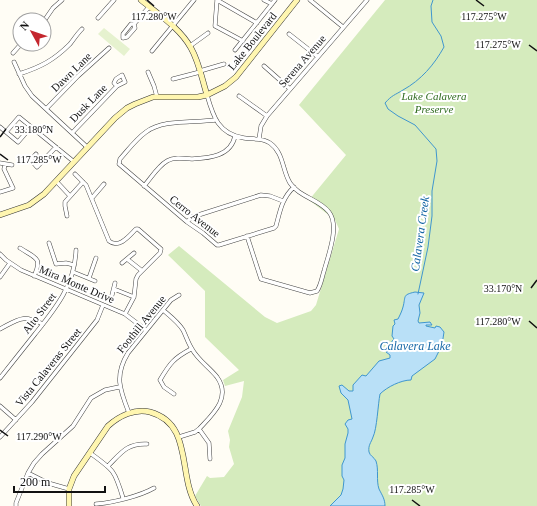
<svg xmlns="http://www.w3.org/2000/svg" width="537" height="506" font-family="Georgia,serif">
<rect width="100%" height="100%" fill="#fffdf5"/>
<!-- green -->
<path fill="#d5ebbd" d="M385,0H537V506H201L195,496L207,476L210,478L224,477L234,464L229,447L230,440L228,431L242,397L244,381L225,386L223,380L239,370L205,337V291L168,255L179,246L265,317L277,323L311,311L316,305L339,229L335,220L309,200L346,155L299,105Z"/>
<!-- pitch -->
<path fill="#e6f2cf" d="M104,28L130,49L124,56L98,34Z"/>
<!-- water -->
<path fill="#b9e0f7" stroke="#3f96cf" d="M415,292L424,293L419,305L420,313L418,321L419,323L430,322L432,325H426V326L435,328L436,326L440,327L444,332L442,345L435,359L412,376L411,380C401,380 387,387 380,394C378,404 377,429 373,437C371,443 368,445 369,452C370,456 374,457 376,461C379,470 376,480 379,489C382,495 385,499 385,506H330L341,495L343,489L344,480L342,476V465L345,458V444L348,433V429L345,424L348,420L352,419L348,400L341,393L339,386L342,385L349,391H353V385L362,375L366,376L379,361L390,358V355L386,352L392,349V341L394,339L392,336L393,326L395,324L394,320L398,319C400,315 402,311 403,307C406,296 402,295 415,292Z"/>
<g fill="none" stroke-linecap="round" stroke-linejoin="round">
<!-- stream -->
<path stroke="#3f96cf" stroke-width="1" d="M418,294L428,247L432,216V191L437,161L436,149L415,125L398,116L388,109L385,103C392,95 395,95 403,90C421,80 434,65 444,47L441,36L432,22L431,6L433,0"/>
<!-- street casing -->
<g stroke="#444" stroke-width="4.5">
<path id="street" d="M217,0L215,26L243,41
M217,0L257,23
M264,0L272,4
M310,0L343,27
M98,18L114,0
M44,21L53,8L62,0
M289,34L317,56
M123,38L127,37L135,28L134,24L149,7
M123,38V34L131,24H134
M190,46L208,33
M235,50L275,0
M152,51L194,0
M13,53L21,44
M14,62L25,86L32,96L87,147
M264,66L290,89
M200,71L224,64
M148,72L154,86L157,97
M19,74C41,67 54,60 70,44C74,39 77,34 82,29
M173,79L200,72
M207,95C213,116 218,134 244,138C253,140 262,137 270,143C284,153 282,170 290,183C299,197 319,199 329,212C340,226 328,256 324,271C322,277 321,285 317,291L310,293L261,279L247,236
M239,96L267,116
M46,109L78,76L109,48
M215,120C193,123 163,119 146,132C136,139 128,150 120,159L119,164L187,222L203,233L217,245H219L274,228L276,226C280,211 282,198 294,187
M0,127L18,142L31,127
M6,132L19,117L73,161
M72,133L117,86L125,82L122,75L116,79L114,83L117,86
M259,139L261,126L267,116L367,0
M36,154L31,160L37,167L56,147
M0,163L12,165
M75,174L86,185L109,241C119,249 129,236 136,229H138L161,249L160,253L138,275L136,279L134,297L125,314
M56,181L70,196
M144,186C151,178 158,166 167,161C175,156 184,159 192,159C210,158 231,156 235,136
M0,192L13,188L4,169L5,164
M92,198L104,184
M67,216L65,206V202L83,182
M187,222L192,217L261,195L270,196L283,201
M49,243L56,264L66,263L74,265
M20,248C35,258 43,257 34,276
M0,254L6,260L21,270L125,314L146,330
M127,259L141,270
M122,263L134,253
M73,272L95,281
M0,277L10,263
M89,278L96,258
M114,289L134,297
M112,295L115,283
M163,310C170,316 178,322 183,330C186,336 188,343 192,349C198,360 209,367 217,377C232,398 212,415 199,429L195,432L179,437
M0,329C19,319 22,314 43,324
M0,378C12,363 23,349 35,334C55,309 75,285 76,250
M174,394L164,387L160,380C170,363 174,358 191,349
M0,406L16,420
M129,413C120,390 114,376 128,353L171,300L179,295
M199,429L209,443L210,459
M0,437L32,402L97,320L103,305
M90,453C114,470 115,471 123,498
M108,466C121,453 127,443 147,444
M28,473L48,483L69,489
M96,504C112,503 140,496 154,488
M16,506V503L28,473L34,463L42,454L73,426L91,398L105,390L119,387"/>
</g>
<!-- secondary casing -->
<g stroke="#333" stroke-width="6">
<path id="secondary" d="M141,0C158,14 180,28 191,48C199,62 202,79 207,95
M0,215L29,205L44,194L115,118L127,108L135,104L153,97H198L207,95L225,86L236,77L297,0
M69,506V489L74,476L108,426C119,416 135,408 150,412C194,424 177,476 197,506"/>
</g>
<!-- street -->
<use href="#street" stroke="#fff" stroke-width="3.5"/>
<!-- secondary -->
<use href="#secondary" stroke="#fff6b0" stroke-width="5"/>
</g>
<!-- ticks -->
<path fill="none" stroke="#111" stroke-width="1.5" d="M147,0L154,6M476,0L484,6M529,45L537,51M0,137L6,129M0,154L8,160M531,288L537,280M529,321L537,328M0,430L8,436M412,500L420,506"/>
<g text-anchor="middle" stroke-width="4" stroke-linejoin="round" paint-order="stroke">
<!-- street labels -->
<g font-size="11" fill="#111" stroke="#fff">
<text transform="translate(252 41) rotate(-51)" y="4">Lake Boulevard</text>
<text transform="translate(302 61) rotate(-49)" y="4">Serena Avenue</text>
<text transform="translate(71 72) rotate(-44)" y="4">Dawn Lane</text>
<text transform="translate(88 103) rotate(-46)" y="4">Dusk Lane</text>
<text transform="translate(195 216) rotate(38)" y="4">Cerro Avenue</text>
<text transform="translate(77 284) rotate(23)" y="4">Mira Monte Drive</text>
<text transform="translate(39 313) rotate(-53)" y="4">Alto Street</text>
<text transform="translate(141 324) rotate(-51)" y="4">Foothill Avenue</text>
<text transform="translate(48 367) rotate(-51)" y="4">Vista Calaveras Street</text>
</g>
<!-- park labels -->
<g font-size="11" font-style="italic" fill="#2f6b1f" stroke="#fff">
<text x="434" y="100">Lake Calavera<tspan x="434" dy="13">Preserve</tspan></text>
</g>
<!-- water labels -->
<g font-size="12" font-style="italic" fill="#1768a6" stroke="#fff">
<text transform="translate(420 234) rotate(-82)" y="4">Calavera Creek</text>
<text x="415" y="350">Calavera Lake</text>
</g>
</g>
<g font-size="10" text-anchor="middle" fill="#111" stroke="#fff" stroke-width="4" stroke-linejoin="round" paint-order="stroke">
<text x="484" y="20">117.275°W</text>
<text x="154" y="20">117.280°W</text>
<text x="498" y="48">117.275°W</text>
<text x="34" y="133">33.180°N</text>
<text x="39" y="163">117.285°W</text>
<text x="503" y="292">33.170°N</text>
<text x="498" y="325">117.280°W</text>
<text x="39" y="440">117.290°W</text>
<text x="412" y="493">117.285°W</text>
</g>
<!-- north arrow -->
<g transform="translate(32 32) rotate(310)"><circle r="19" fill="#ffffff" stroke="#a0a0a0"/>
<path d="M0-3L7 15L0 10L-7 15Z" fill="#c4262e"/>
<text y="-6" font-size="11" font-weight="bold" text-anchor="middle" fill="#111111">N</text>
</g>
<!-- scale -->
<path d="M14 486v6h91v-6" fill="none" stroke="#111111" stroke-width="2"/>
<text x="20" y="486" font-size="12" fill="#111111" stroke="#ffffff" stroke-width="3" paint-order="stroke">200 m</text>
</svg>
